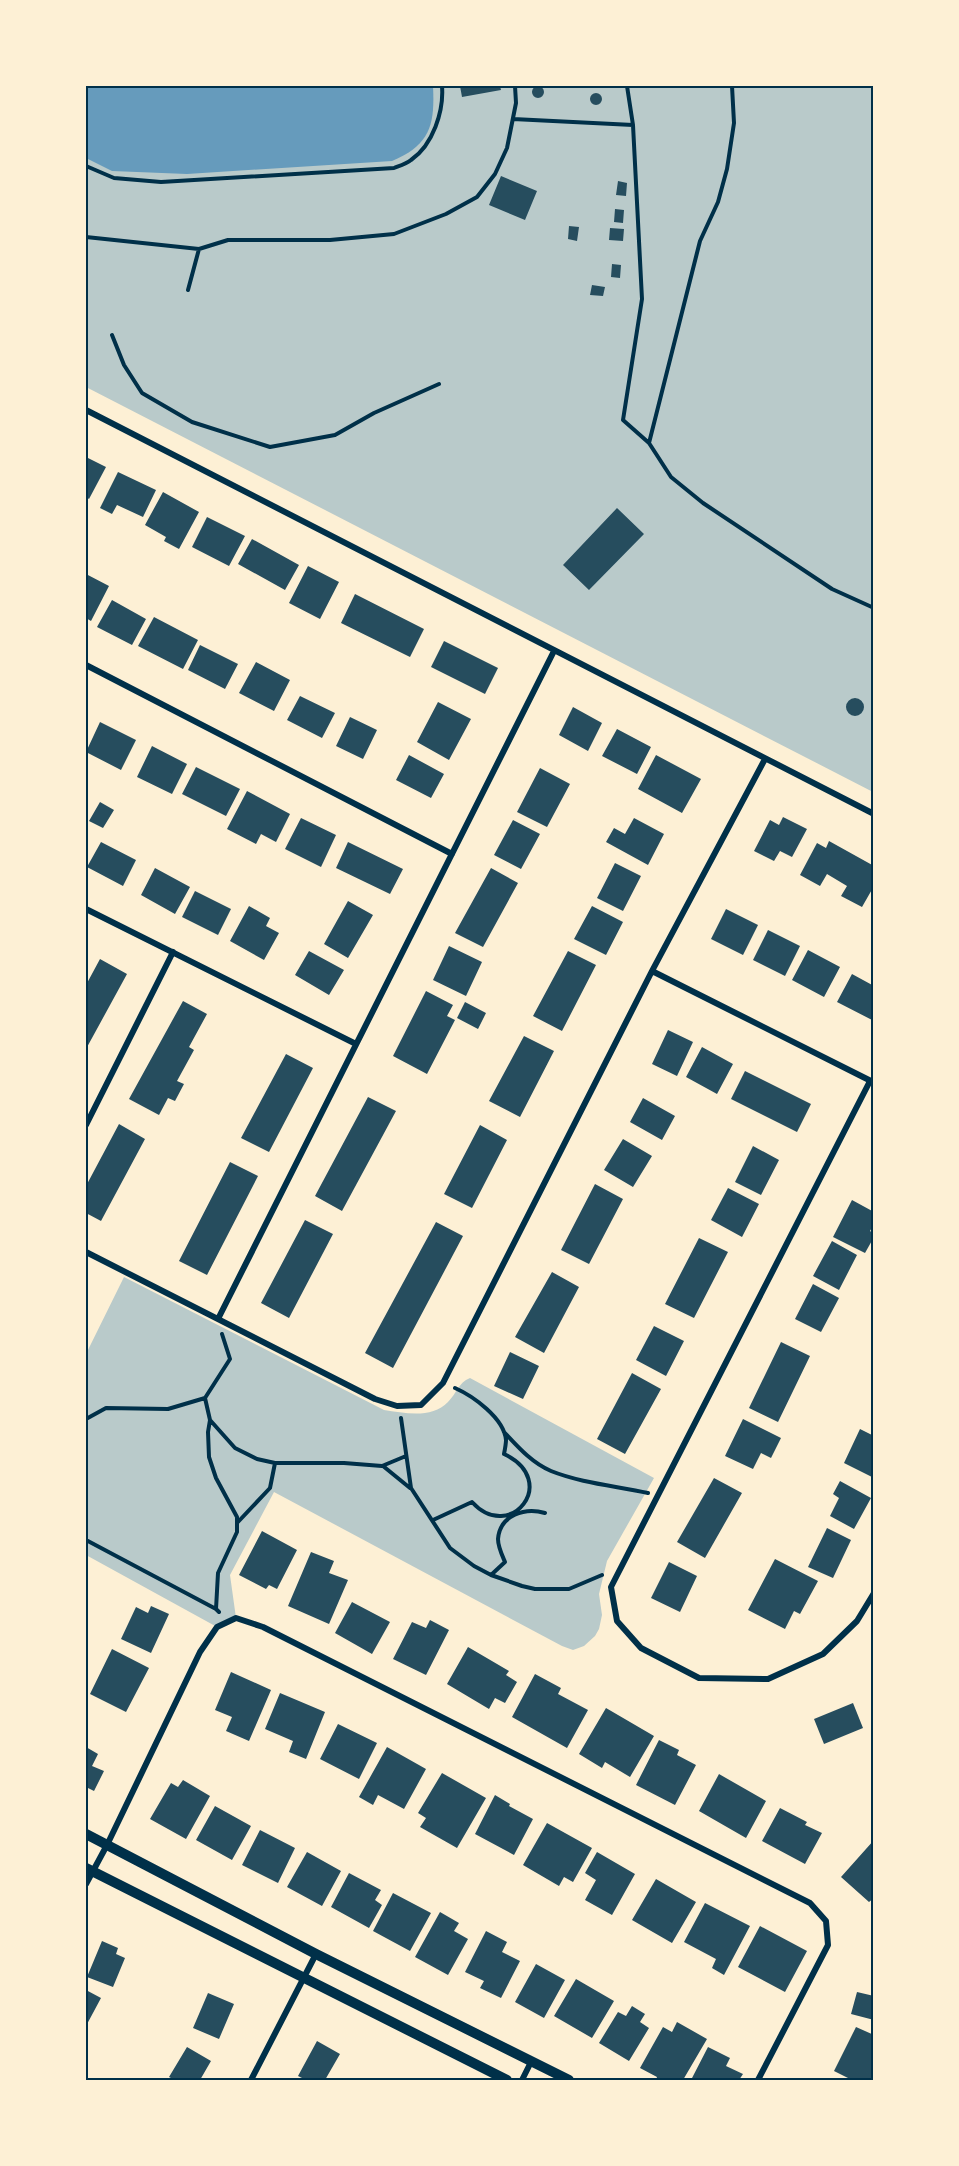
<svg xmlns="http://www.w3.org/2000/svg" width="959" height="2166" font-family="'Source Serif 4',serif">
<rect width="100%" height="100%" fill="#fdf0d5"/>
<!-- green -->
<path fill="#b9caca" d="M86,86H873V792L86,387Z
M124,1277L384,1410C405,1413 432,1419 448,1402C457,1393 458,1383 470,1378L654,1478L607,1561L599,1594L602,1615L599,1629L595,1636L584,1646L573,1650L562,1646L274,1492L230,1575L236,1618L217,1627L86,1555V1354Z"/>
<!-- water -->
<path fill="#669bbc" d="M86,86H433C435,125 430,145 392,161L187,174L112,171L86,158Z"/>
<!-- building -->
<path fill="#264d5e" d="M460,86H500L501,90L462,97Z
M532 92a6 6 0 1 1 12 0a6 6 0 1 1-12 0Z
M590 99a6 6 0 1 1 12 0a6 6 0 1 1-12 0Z
M501,176L537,191L525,220L489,205Z
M618,181L627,183L626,196L616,195Z
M615,209L624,210L623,223L614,222Z
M569,226L579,227L577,241L568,239Z
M610,228L624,229L623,241L609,240Z
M612,264L621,265L620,278L611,277Z
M592,285L605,287L603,296L590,295Z
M86,457L106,467L89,499L86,497Z
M118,472L156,490L143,517L117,505L112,514L100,508Z
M163,492L199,512L179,549L164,541L166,537L145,525Z
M617,508L644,534L589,590L563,565Z
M207,517L245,536L229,566L192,547Z
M252,539L299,565L285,590L238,564Z
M308,566L339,582L320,619L289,603Z
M86,574L109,586L91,621L86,618Z
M355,594L424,629L410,657L341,623Z
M112,600L146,619L132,645L97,627Z
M154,617L198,640L183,669L138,646Z
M444,641L498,668L485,694L431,667Z
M200,645L238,664L225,689L188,670Z
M256,662L290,680L274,711L239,693Z
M300,696L335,713L322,738L287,720Z
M846 707a9 9 0 1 1 18 0a9 9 0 1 1-18 0Z
M438,702L471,719L449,760L417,742Z
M573,707L602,723L588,751L559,735Z
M350,717L377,730L363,759L336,746Z
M100,722L136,740L121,770L86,752Z
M617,729L651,747L637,774L602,756Z
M152,746L187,764L172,794L137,777Z
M409,755L444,774L431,798L396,780Z
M656,755L701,779L682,813L638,789Z
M196,767L240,789L226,816L182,794Z
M540,768L570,784L547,827L517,812Z
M247,791L290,814L276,842L261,834L256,844L227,829Z
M100,802L114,810L103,828L89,821Z
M783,817L807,829L792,857L780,851L774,861L754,851L770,820L779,825Z
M301,818L336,835L321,867L285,849Z
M634,818L664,834L648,865L606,842L614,828L625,834Z
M513,820L540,834L521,869L494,855Z
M829,841L874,866V886L862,907L841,896L847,886L827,874L820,886L800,875L817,843L826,848Z
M101,842L136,860L123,886L87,867Z
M348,842L403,869L390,894L336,868Z
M615,863L641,876L623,911L597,898Z
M155,868L190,887L175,914L141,895Z
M491,868L518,883L483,947L455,933Z
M195,891L231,909L218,935L182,917Z
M348,901L373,915L348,958L324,944Z
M249,906L270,918L266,926L279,933L264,960L230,941Z
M592,906L623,922L606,955L574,939Z
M726,909L758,925L743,955L711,939Z
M768,930L800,946L785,976L753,960Z
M449,946L482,962L466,996L433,980Z
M808,950L840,967L824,997L792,980Z
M309,951L344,970L329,995L295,975Z
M568,951L596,965L562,1031L533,1016Z
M100,959L127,974L86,1049V985Z
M852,974L874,986V1021L837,1002Z
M426,991L453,1005L447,1016L455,1020L427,1074L393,1056Z
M183,1001L207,1014L189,1047L194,1050L177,1081L184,1084L175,1101L168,1098L159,1115L129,1099Z
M465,1002L486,1013L478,1029L457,1018Z
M668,1030L693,1042L677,1076L652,1064Z
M524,1036L554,1051L520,1117L489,1101Z
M702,1047L733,1064L717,1094L686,1077Z
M286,1054L313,1068L269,1152L241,1138Z
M745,1071L811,1104L797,1132L731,1099Z
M368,1097L396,1111L342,1211L315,1196Z
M643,1098L675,1116L662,1140L630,1122Z
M119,1124L145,1139L101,1221L86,1213V1186Z
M480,1125L507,1140L472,1208L444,1194Z
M623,1139L652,1156L633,1187L604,1170Z
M753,1146L779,1160L761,1195L735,1182Z
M230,1162L258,1176L207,1275L179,1261Z
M595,1184L623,1199L589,1264L561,1250Z
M728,1188L759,1204L742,1237L711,1220Z
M852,1200L874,1212V1224L870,1231L874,1234V1237L865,1253L833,1237Z
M305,1220L333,1234L289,1318L261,1303Z
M436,1222L463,1236L393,1368L365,1353Z
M699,1238L728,1252L694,1318L665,1304Z
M832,1241L857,1255L839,1290L813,1276Z
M552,1272L579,1287L544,1353L515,1337Z
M813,1284L839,1298L821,1332L795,1319Z
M654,1326L684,1341L666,1376L636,1360Z
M781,1342L810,1356L778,1422L749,1408Z
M510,1352L539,1366L523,1399L494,1386Z
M632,1373L661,1389L625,1454L597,1439Z
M743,1419L781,1438L771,1458L761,1453L753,1469L725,1456Z
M860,1429L874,1436V1478L844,1463Z
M714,1478L742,1493L705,1558L677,1542Z
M840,1481L871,1498L854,1529L830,1516L839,1498L833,1494Z
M827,1528L851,1540L833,1578L808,1567Z
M262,1531L297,1550L277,1589L269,1585L266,1589L239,1575Z
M311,1552L334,1561L329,1573L348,1580L329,1624L288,1606Z
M775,1559L818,1581L800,1614L794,1611L785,1629L748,1610Z
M669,1562L697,1576L680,1612L651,1598Z
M352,1602L390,1622L372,1654L335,1633Z
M151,1606L169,1614L151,1653L121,1639L136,1607L148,1613Z
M430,1620L449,1630L426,1675L393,1659L412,1622L426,1628Z
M468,1647L509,1671L506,1675L517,1682L505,1703L495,1698L489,1709L447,1684Z
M112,1649L149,1668L126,1712L90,1694Z
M231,1672L271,1690L249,1741L226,1731L232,1717L215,1710Z
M535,1674L561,1688L558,1694L588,1710L567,1748L512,1717Z
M280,1693L325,1712L306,1759L289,1752L293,1741L265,1729Z
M853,1703L863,1728L824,1744L814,1719Z
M606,1708L654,1736L630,1777L605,1762L602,1768L579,1754Z
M338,1724L377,1743L359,1779L320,1759Z
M659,1740L679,1750L677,1755L696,1765L675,1805L636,1785Z
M86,1747L98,1754L92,1766L104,1771L94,1791L86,1787Z
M387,1747L426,1769L404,1809L378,1795L373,1805L359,1797Z
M442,1773L486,1798L457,1848L420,1827L426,1818L418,1813Z
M719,1774L766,1801L746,1838L699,1811Z
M183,1780L210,1796L186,1839L150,1819L171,1783L178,1787Z
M495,1795L510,1804L509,1806L533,1819L514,1855L475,1834Z
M215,1806L251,1826L232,1860L196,1840Z
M780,1808L807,1822L805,1825L822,1833L805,1864L762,1841Z
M547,1823L592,1848L573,1882L564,1877L559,1886L523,1865Z
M260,1830L295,1848L278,1883L242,1865Z
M874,1840V1898L869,1902L841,1877Z
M307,1852L341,1871L322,1906L287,1887Z
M597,1852L635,1874L612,1915L585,1900L596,1880L585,1873Z
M349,1873L381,1890L375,1900L382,1905L369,1928L331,1907Z
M656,1879L696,1902L672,1943L632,1920Z
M393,1893L431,1913L410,1951L373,1931Z
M705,1903L750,1926L724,1975L712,1968L716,1959L684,1942Z
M440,1912L459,1923L454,1931L468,1939L448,1975L415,1957Z
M760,1926L807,1951L785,1992L738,1967Z
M486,1931L507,1942L502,1952L520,1961L501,1998L480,1988L484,1981L465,1972Z
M102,1941L118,1948L116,1954L125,1958L113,1987L87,1977Z
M536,1964L565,1980L544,2018L515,2002Z
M576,1979L614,2001L592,2038L554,2016Z
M86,1990L101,1998L86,2026Z
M857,1992L874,1996V2020L851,2014Z
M208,1993L234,2004L219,2039L193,2028Z
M632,2006L645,2014L640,2022L649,2028L629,2061L599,2043L618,2012L626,2016Z
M677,2022L707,2039L683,2080H656L657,2077L640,2068L663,2027L672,2032Z
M856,2027L874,2035V2080H852L834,2071Z
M317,2041L340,2054L325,2080H306L298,2076Z
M187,2047L211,2061L200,2080H175L169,2077Z
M708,2047L730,2058L726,2066L743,2074L739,2080H691Z"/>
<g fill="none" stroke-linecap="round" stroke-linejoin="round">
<!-- path -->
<path stroke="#003049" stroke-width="4" d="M627,86L633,125L642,299L623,420L649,443L671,477L703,503L832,589L874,608
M513,119L633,125
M86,166L114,178L161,182L394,168C399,166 406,164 411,160C433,145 444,111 442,86
M86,237L199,249L228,240H330L394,234L446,214L477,197L495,174L507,148L516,103L515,86
M188,290L199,249
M112,335L124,365L142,393L192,422L270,447L335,435L374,413L439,384
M649,443L700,241L718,202L727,169L734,123L732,86
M222,1334L230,1359L205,1398L210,1420L235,1448L257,1459L275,1463H344L382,1466L406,1456
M401,1418L411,1488L450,1548L474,1566L491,1575L522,1586L535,1589H569L602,1575
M86,1419L106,1408L168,1409L205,1398
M210,1420L208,1432L209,1457L216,1478L237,1517V1532L218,1573L216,1609L219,1612
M504,1432C518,1447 532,1463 551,1471C581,1483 616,1486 648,1493
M383,1466L410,1488
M433,1520L472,1502C510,1544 561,1481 504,1454C505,1449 506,1444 506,1440C504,1418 473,1396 455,1388
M237,1523L270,1488L275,1463
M86,1540L216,1609
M491,1575L505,1562C502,1555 498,1547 498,1539C500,1515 525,1507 545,1513"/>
<!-- minor -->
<path stroke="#003049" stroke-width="6" d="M86,410L874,814
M86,665L452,854
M86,909L356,1044
M652,971L873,1082
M870,1081L611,1587L617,1621L641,1648L699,1678L768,1679L823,1654L857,1621L874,1593
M86,1125L173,952
M86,1252L375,1399L397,1406L421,1405L443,1383L652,971L765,759
M218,1319L554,651
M86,1884L107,1845L200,1652L217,1627L236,1618L263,1627L810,1903L826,1921L828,1945L758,2080
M251,2080L316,1954
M522,2080L531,2062"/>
<!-- tertiary -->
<path stroke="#003049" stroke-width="10" d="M86,1834L316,1954L569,2080
M86,1868L507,2080"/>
</g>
<!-- border -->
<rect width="959" height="2166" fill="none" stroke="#fdf0d5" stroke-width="174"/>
<rect x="87" y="87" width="785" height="1992" fill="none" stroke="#003049" stroke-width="2"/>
</svg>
